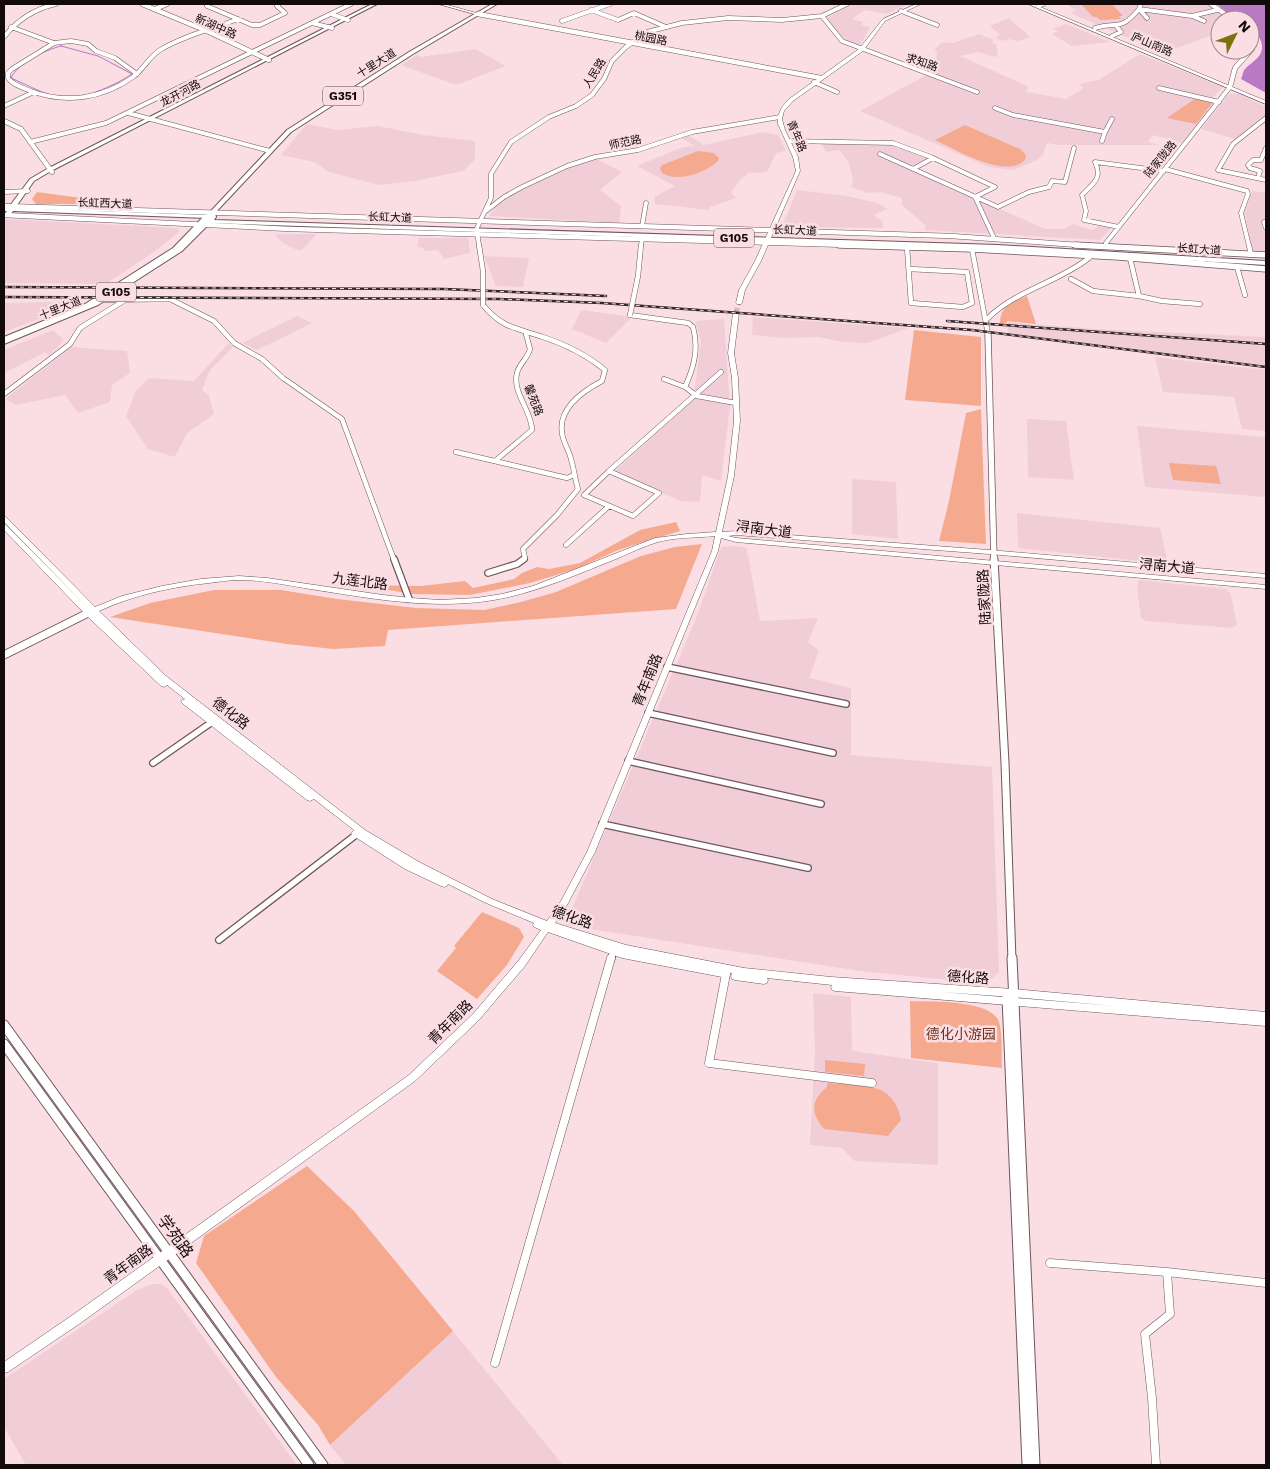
<svg xmlns="http://www.w3.org/2000/svg" width="1270" height="1469" font-family="'Work Sans','Noto Sans SC',sans-serif">
<rect width="100%" height="100%" fill="#fadee4"/>
<!-- built -->
<path fill="#f1ced7" d="M852,4H902L906,5L887,14L865,10L852,19L863,22L861,25L870,27L863,41L858,46L847,42L829,24L827,18Z
M1070,4H1207L1217,13L1230,20H1220V32L1163,53L1070,13L1076,10L1068,6Z
M1009,18L1030,37L1018,41L1008,39L1004,41L995,38L1000,35L990,26Z
M1066,24L1110,42L1072,46L1052,34L1058,31L1053,29Z
M979,34L994,40L990,42L996,44L998,55L995,57L978,52L960,56L1021,83L1028,87L1027,92L1066,99L1084,88L1078,84L1099,80L1140,54L1223,87L1212,98L1159,86L1158,88L1216,102L1183,143L1153,135L1148,142L1159,145H1059L1047,143L1043,155L1035,161L1013,170L989,167L860,111L930,73L917,69L934,61L938,52L934,51L940,44L943,42L953,43Z
M475,49L506,66L456,85L401,65L417,55L422,57Z
M1232,94H1239L1266,107V124L1258,121L1235,139L1201,129L1228,95Z
M307,124L338,130L378,126L423,135L475,141V159L463,171L415,181L379,185L329,172L314,162L281,155Z
M763,132L778,135L786,151L776,153L767,172L749,173L740,180L731,192L736,198L710,207L709,210L655,204L654,197L675,186L637,166L683,147L695,146L680,137L688,135L704,145Z
M831,143L887,144L929,158L908,168L1045,229H1064L1073,224L1092,230L1101,225L1112,227L1100,240L925,230V225L902,205V198L881,192L867,193L851,187L853,180L849,163L839,150L826,152L822,144Z
M597,159L622,172L600,190L621,206L619,223L489,216L496,206L510,195L571,167Z
M797,190L847,196L877,203L888,209L873,215L882,221L883,228L782,227Z
M1252,191L1266,193V252H1253L1244,212Z
M4,219L177,228L180,231L158,249L106,284L5,283Z
M276,234H317L302,250H297L283,243L277,237Z
M419,238H468L470,253L444,259L438,250L424,251L423,248L417,247Z
M484,256L529,258L523,287L496,286Z
M87,301L4,332V303Z
M581,310L632,317L606,343L572,329Z
M297,316L312,323L257,350L242,343Z
M753,317L908,328L868,343L842,342L819,337L784,338L752,335Z
M724,319L730,406L721,481L702,475L700,502L680,501L615,471L693,400L701,341L695,321Z
M1008,322L1095,329L1266,337V368L1008,335Z
M53,330L64,340L49,356L45,352L4,373V350Z
M228,344L233,347L210,370L202,390L209,396L214,414L187,433L175,457L148,449L126,416L136,391L149,378L194,381Z
M71,347L127,351L130,373L112,385L110,402L78,413L65,395L16,405L5,399Z
M1155,357L1266,370V431L1242,429L1234,397L1163,392Z
M1027,419L1066,421L1074,480L1028,477Z
M1137,426L1266,437V497L1145,487Z
M852,479L896,482L898,539L852,534Z
M1017,513L1160,528L1168,564L1018,548Z
M735,546L747,548L746,554L748,555L760,621L818,618L808,642L819,651L809,678L851,688V755L992,767L999,972L991,980L979,983L860,971L565,925L697,616L720,550L722,547Z
M1139,580L1226,589L1231,595L1237,625L1232,628L1146,621L1141,618L1137,586Z
M813,993L851,997L852,1051L938,1063V1165L855,1161L842,1148L810,1145L815,1049Z
M152,1284H160L167,1288L297,1465H26L4,1427V1379L137,1290Z
M453,1331L563,1465H346L330,1445Z"/>
<!-- green -->
<path fill="#f5aa8f" d="M1081,4H1112L1123,16H1119L1121,19L1100,20L1097,17H1093Z
M1196,98L1213,102L1196,124L1167,118Z
M965,125L1020,149L1026,155L1025,160C1006,180 955,149 935,140Z
M698,151L714,153L719,158L718,161C706,173 676,183 662,173L660,168L662,165Z
M37,192L89,199L83,204H36L32,199Z
M1027,296L1036,324L1007,321V323H1000C1000,305 1013,302 1027,296Z
M914,330L981,337V406L905,400Z
M981,409L986,544L939,541L949,501L966,413Z
M1169,463L1216,466L1221,484L1173,480Z
M676,522L680,531L618,550L576,569L530,583L470,595L412,594L359,585L421,586L465,581L473,588L514,579L522,573L537,567L549,569L580,563L640,530Z
M702,544L676,609L388,630L385,646L333,649L287,644L110,617L150,603L214,590H281L337,599L416,608L484,610L521,602L556,592L641,556L675,547Z
M482,912L519,928L524,937L507,965L477,999L437,971L456,948L454,946Z
M910,1001C931,1002 991,999 999,1022C1003,1036 1001,1054 1002,1068L911,1058Z
M825,1060L865,1064L864,1076L825,1072Z
M827,1083C860,1086 894,1080 901,1120L888,1136L824,1129C811,1113 810,1101 827,1087Z
M307,1166L354,1211L453,1331L330,1445L318,1425L276,1377L196,1263L204,1236Z"/>
<!-- water -->
<path fill="#b979c3" d="M1217,4H1266V93L1241,79C1243,75 1243,70 1246,68C1253,61 1263,57 1262,45C1261,35 1250,29 1250,20L1229,14Z"/>
<g fill="none" stroke-linecap="round" stroke-linejoin="round">
<!-- stream -->
<path stroke="#b979c3" stroke-width="1" d="M61,46L98,56L132,74C118,84 88,97 70,98C51,99 28,85 11,78C18,63 45,50 61,46Z"/>
<!-- secondary-tunnel -->
<path stroke="#d7bec4" stroke-width="5.5" stroke-dasharray="5.5 3" stroke-linecap="butt" d="M736,313L739,303"/>
<!-- minor-far3 casing -->
<g stroke="#6e565c" stroke-width="5">
<path id="minor-far3" d="M208,4L207,6L252,25H260L285,13L277,6L279,4
M1141,4L1139,9L1192,16L1217,10
M591,10L618,20L634,13L666,27
M901,11L937,25
M331,14L348,20
M822,16L842,41L977,92
M1192,16L1204,21
M562,21L610,4
M312,23L332,28
M11,27L54,43L71,41L88,44L96,51L115,58L137,74
M1095,28C1119,21 1120,32 1139,9L1147,18
M1112,36L1121,32L1117,27
M4,37C18,19 34,9 56,4
M54,43L12,69L8,73V78C13,85 23,88 31,91C65,104 102,99 133,77C143,70 149,57 160,50C183,36 212,29 238,19
M814,82L837,92
M1159,88L1219,102
M4,106L34,92
M995,108L1013,115L1105,132L1102,141
M128,113L270,151
M1266,118L1233,144L1218,170L1266,180
M1105,132L1112,119
M789,141L893,143L931,157L995,187L975,197
M30,142L106,123L351,4
M880,154L998,207L1029,192L1049,187L1052,181L1065,182L1074,148
M913,169L933,158
M1165,169L1247,191L1248,194L1241,213L1249,246
M1258,178L1260,171L1250,168L1248,165L1253,160H1261L1266,148
M4,192L28,191
M975,197L994,238
M486,211L504,197L522,187L567,166L595,157L638,150L692,132L780,117
M1266,222H1264L1266,228
M642,226L646,203
M1119,227L1084,220L1086,211L1082,195C1093,183 1103,179 1095,162L1164,171
M476,230L491,198V174L511,142L549,117L576,106L592,95L604,79L612,61L626,47L647,32L682,23L728,18L782,20L822,16L847,4
M477,230L479,246
M1106,243L1230,87
M641,246L642,239"/>
</g>
<!-- minor-far2 casing -->
<g stroke="#6e565c" stroke-width="5.5">
<path id="minor-far2" d="M479,245L483,271
M1249,245L1251,255
M907,247L911,303L963,307L972,303L967,272L910,269
M972,249L988,334
M1130,258L1139,296
M1237,267L1245,295
M638,276L641,245
M1071,279L1093,291L1139,296L1162,301L1200,304
M103,300L170,299L214,321L234,343L262,359L283,378L342,419L394,560
M483,305C502,328 516,328 543,337C564,344 588,356 605,370L602,381C583,391 558,408 562,433C563,442 569,450 571,459C574,469 575,479 578,489L557,515L523,549L525,558L523,560
M630,315L688,323L693,327C699,349 694,367 685,387
M987,319C1016,290 1057,283 1089,258
M664,379L685,387L697,396L736,403
M4,394L70,344L80,328L125,300
M456,452L567,478L574,475
M495,461L532,430C532,411 512,393 517,373C519,364 528,358 530,349L526,334
M609,471L659,493L633,516L584,495Z
M609,471L721,372
M566,545L609,506"/>
</g>
<!-- minor-far1 casing -->
<g stroke="#6e565c" stroke-width="8">
<path id="minor-far1" d="M394,559L409,599
M488,573L517,564L524,559
M667,667L846,704
M648,713L833,753
M628,761L821,804
M153,763L212,722
M602,824L808,868
M219,940L357,834
M611,960L613,952"/>
</g>
<!-- minor casing -->
<g stroke="#6e565c" stroke-width="9">
<path id="minor" d="M726,974L709,1063L872,1083
M1050,1263L1167,1272L1266,1283
M495,1363L611,958
M1156,1465L1152,1398L1145,1334L1170,1314L1167,1272"/>
</g>
<!-- tertiary-far3 casing -->
<g stroke="#6e565c" stroke-width="5.5">
<path id="tertiary-far3" d="M142,4L207,31L269,60
M1211,4L1233,20
M1039,5L1043,4
M155,9L167,4
M478,14L821,78
M1230,87L1235,68L1252,49L1250,33
M4,121L21,129L52,172
M4,206L951,236L1092,246
M4,215L290,229L882,246"/>
</g>
<!-- tertiary-far2 casing -->
<g stroke="#6e565c" stroke-width="7">
<path id="tertiary-far2" d="M839,245L972,249L1118,257L1266,269
M1075,245L1266,255
M988,334L994,560"/>
</g>
<!-- tertiary-far1 casing -->
<g stroke="#6e565c" stroke-width="9">
<path id="tertiary-far1" d="M994,559L1005,763L1012,960
M4,655L88,613"/>
</g>
<!-- tertiary casing -->
<g stroke="#6e565c" stroke-width="11">
<path id="tertiary" d="M1012,958L1035,1465
M1007,997L1027,1465
M4,1025L323,1465
M4,1044L309,1465"/>
</g>
<!-- secondary casing -->
<g stroke="#6e565c" stroke-width="1">
<path id="secondary" d="M438,4H444L480,14L478,15Z
M916,4H921L885,21L863,51L793,101L784,111L782,119L785,130L798,157L800,171L761,261L745,290L742,303L741,304H737L736,303L739,290L755,261L796,171L793,157L778,124V116L782,107L789,99L859,49L883,19Z
M1028,4H1033L1266,101V104Z
M736,311L739,313L734,353L738,378L740,421L734,476L722,532L736,531L989,550L1266,574V578L989,554L736,535L728,536L736,538L1266,585V589L736,542L721,538L718,551L595,852L567,905L555,923L626,945L744,968L831,977L1013,989L1266,1012V1026L835,991L832,990L831,987L832,985L767,978L768,980L767,983L764,984L735,980L732,979L731,976L732,973L726,972L725,976L722,977L622,958L548,932L525,966L479,1020L415,1081L82,1322L8,1372L4,1373V1362L74,1314L409,1075L473,1014L519,960L541,930L534,927L533,925L534,923L486,903L448,884L447,886L444,887L441,886L405,869L352,835L351,833L354,830L314,799L310,801L307,800L182,703L181,701L185,699L167,685L164,687L161,686L86,615L4,530V524L6,525L89,609L4,522V516L6,517L95,607L122,596L162,586L201,579L239,576L267,578L383,595L411,598L440,600L476,598L502,594L533,586L655,538L687,534L716,532L728,476L734,421L732,378L728,353L733,313ZM715,536L712,551L587,852L561,901L547,921L492,899L419,862L365,830L166,676L99,611C134,595 171,587 209,583C218,582 229,580 239,580C262,580 287,585 310,589C362,597 415,607 468,603C520,600 568,578 616,559C630,553 644,546 658,542C676,537 696,538 715,536ZM941,992L1013,997L1115,1006Z"/>
</g>
<!-- primary casing -->
<g stroke="#6e565c" stroke-width="2">
<path id="primary" d="M372,4H377L51,171L34,181L15,208L206,215L208,216V218L13,211L9,216L4,215L7,211H4V207H9L30,179L47,169Z"/>
</g>
<!-- trunk casing -->
<g stroke="#6e565c" stroke-width="2">
<path id="trunk" d="M492,4H497L413,54L291,132L215,213L216,217L214,220L998,245L1266,261V265L998,249L210,223L182,251L98,305L4,344V337L85,304L173,248L204,216L210,212L287,130L409,52Z"/>
</g>
<!-- minor-far3 -->
<use href="#minor-far3" stroke="#fff" stroke-width="4"/>
<!-- minor-far2 -->
<use href="#minor-far2" stroke="#fff" stroke-width="4.5"/>
<!-- minor-far1 -->
<use href="#minor-far1" stroke="#fff" stroke-width="5.5"/>
<!-- minor -->
<use href="#minor" stroke="#fff" stroke-width="8"/>
<!-- tertiary-far3 -->
<use href="#tertiary-far3" stroke="#fff" stroke-width="4.5"/>
<!-- tertiary-far2 -->
<use href="#tertiary-far2" stroke="#fff" stroke-width="5.5"/>
<!-- tertiary-far1 -->
<use href="#tertiary-far1" stroke="#fff" stroke-width="7"/>
<!-- tertiary -->
<use href="#tertiary" stroke="#fff" stroke-width="9"/>
<!-- secondary -->
<use href="#secondary" fill="#fff" fill-rule="evenodd"/>
<!-- primary -->
<use href="#primary" fill="#fff" fill-rule="evenodd"/>
<!-- trunk -->
<use href="#trunk" fill="#fff" fill-rule="evenodd"/>
<!-- rail casing -->
<g stroke="#312628" stroke-width="2.5">
<path id="rail" d="M4,287L444,289L606,296
M4,297L500,299L602,303L972,330L1266,367
M947,321L1266,344"/>
</g>
<!-- rail -->
<use href="#rail" stroke="#fadee4" stroke-width="1" stroke-dasharray="4" stroke-linecap="butt"/>
<!-- minor-bridge casing -->
<g stroke="#6e565c" stroke-width="5.5" stroke-linecap="butt">
<path id="minor-bridge" d="M483,271V305
M630,315L638,276"/>
</g>
<!-- minor-bridge -->
<use href="#minor-bridge" stroke="#fff" stroke-width="4.5"/>
</g>
<g text-anchor="middle" stroke-width="5" stroke-linejoin="round" paint-order="stroke">
<!-- far-street labels -->
<g font-size="11" fill="#130a0c" stroke="#fadee4">
<text transform="translate(216 26) rotate(24)" y="4">新湖中路</text>
<text transform="translate(651 38) rotate(11)" y="4">桃园路</text>
<text transform="translate(1152 44) rotate(23)" y="4">庐山南路</text>
<text transform="translate(922 62) rotate(19)" y="4">求知路</text>
<text transform="translate(376 63) rotate(-32)" y="4">十里大道</text>
<text transform="translate(594 73) rotate(-58)" y="4">人民路</text>
<text transform="translate(180 93) rotate(-28)" y="4">龙开河路</text>
<text transform="translate(797 136) rotate(67)" y="4">青年路</text>
<text transform="translate(625 142) rotate(-12)" y="4">师范路</text>
<text transform="translate(1160 159) rotate(-51)" y="4">陆家陇路</text>
<text transform="translate(105 203) rotate(2)" y="4">长虹西大道</text>
<text transform="translate(390 217) rotate(2)" y="4">长虹大道</text>
<text transform="translate(795 230) rotate(2)" y="4">长虹大道</text>
<text transform="translate(1199 249) rotate(4)" y="4">长虹大道</text>
<text transform="translate(60 308) rotate(-22)" y="4">十里大道</text>
<text transform="translate(534 400) rotate(69)" y="4">馨苑路</text>
</g>
<!-- shield labels -->
<g fill="#fadee4" stroke="#584a4d" stroke-width="1">
<rect x="323" y="86.5" width="40" height="19" rx="4"/>
<rect x="714" y="228.5" width="40" height="19" rx="4"/>
<rect x="96" y="282.5" width="40" height="19" rx="4"/>
</g>
<g font-size="12" font-weight="bold" fill="#130a0c">
<text x="343" y="100">G351</text>
<text x="734" y="242">G105</text>
<text x="116" y="296">G105</text>
</g>
<!-- street labels -->
<g font-size="14" fill="#130a0c" stroke="#fadee4">
<text transform="translate(764 529) rotate(7)" y="5">浔南大道</text>
<text transform="translate(1167 566) rotate(5)" y="5">浔南大道</text>
<text transform="translate(360 581) rotate(7)" y="5">九莲北路</text>
<text transform="translate(984 597) rotate(-93)" y="5">陆家陇路</text>
<text transform="translate(647 680) rotate(-68)" y="5">青年南路</text>
<text transform="translate(231 713) rotate(38)" y="5">德化路</text>
<text transform="translate(572 917) rotate(19)" y="5">德化路</text>
<text transform="translate(968 977) rotate(4)" y="5">德化路</text>
<text transform="translate(450 1022) rotate(-45)" y="5">青年南路</text>
<text transform="translate(128 1264) rotate(-36)" y="5">青年南路</text>
</g>
<!-- park labels -->
<g font-size="14" fill="#6f311a" stroke="#fadee4">
<text x="961" y="1039">德化小游园</text>
</g>
<!-- near-street labels -->
<g font-size="16" fill="#130a0c" stroke="#fadee4">
<text transform="translate(176 1236) rotate(54)" y="6">学苑路</text>
</g>
</g>
<!-- border -->
<rect width="1270" height="1469" fill="none" stroke="#130a0c" stroke-width="10"/>
<!-- north arrow -->
<g transform="translate(1235 35) rotate(48)"><circle r="24" fill="#fadee4" stroke="#9e898e"/>
<path d="M0-4L9 19L0 12L-9 19Z" fill="#7e700f"/>
<text y="-8" font-size="14" font-weight="bold" text-anchor="middle" fill="#130a0c">N</text>
</g>
</svg>
